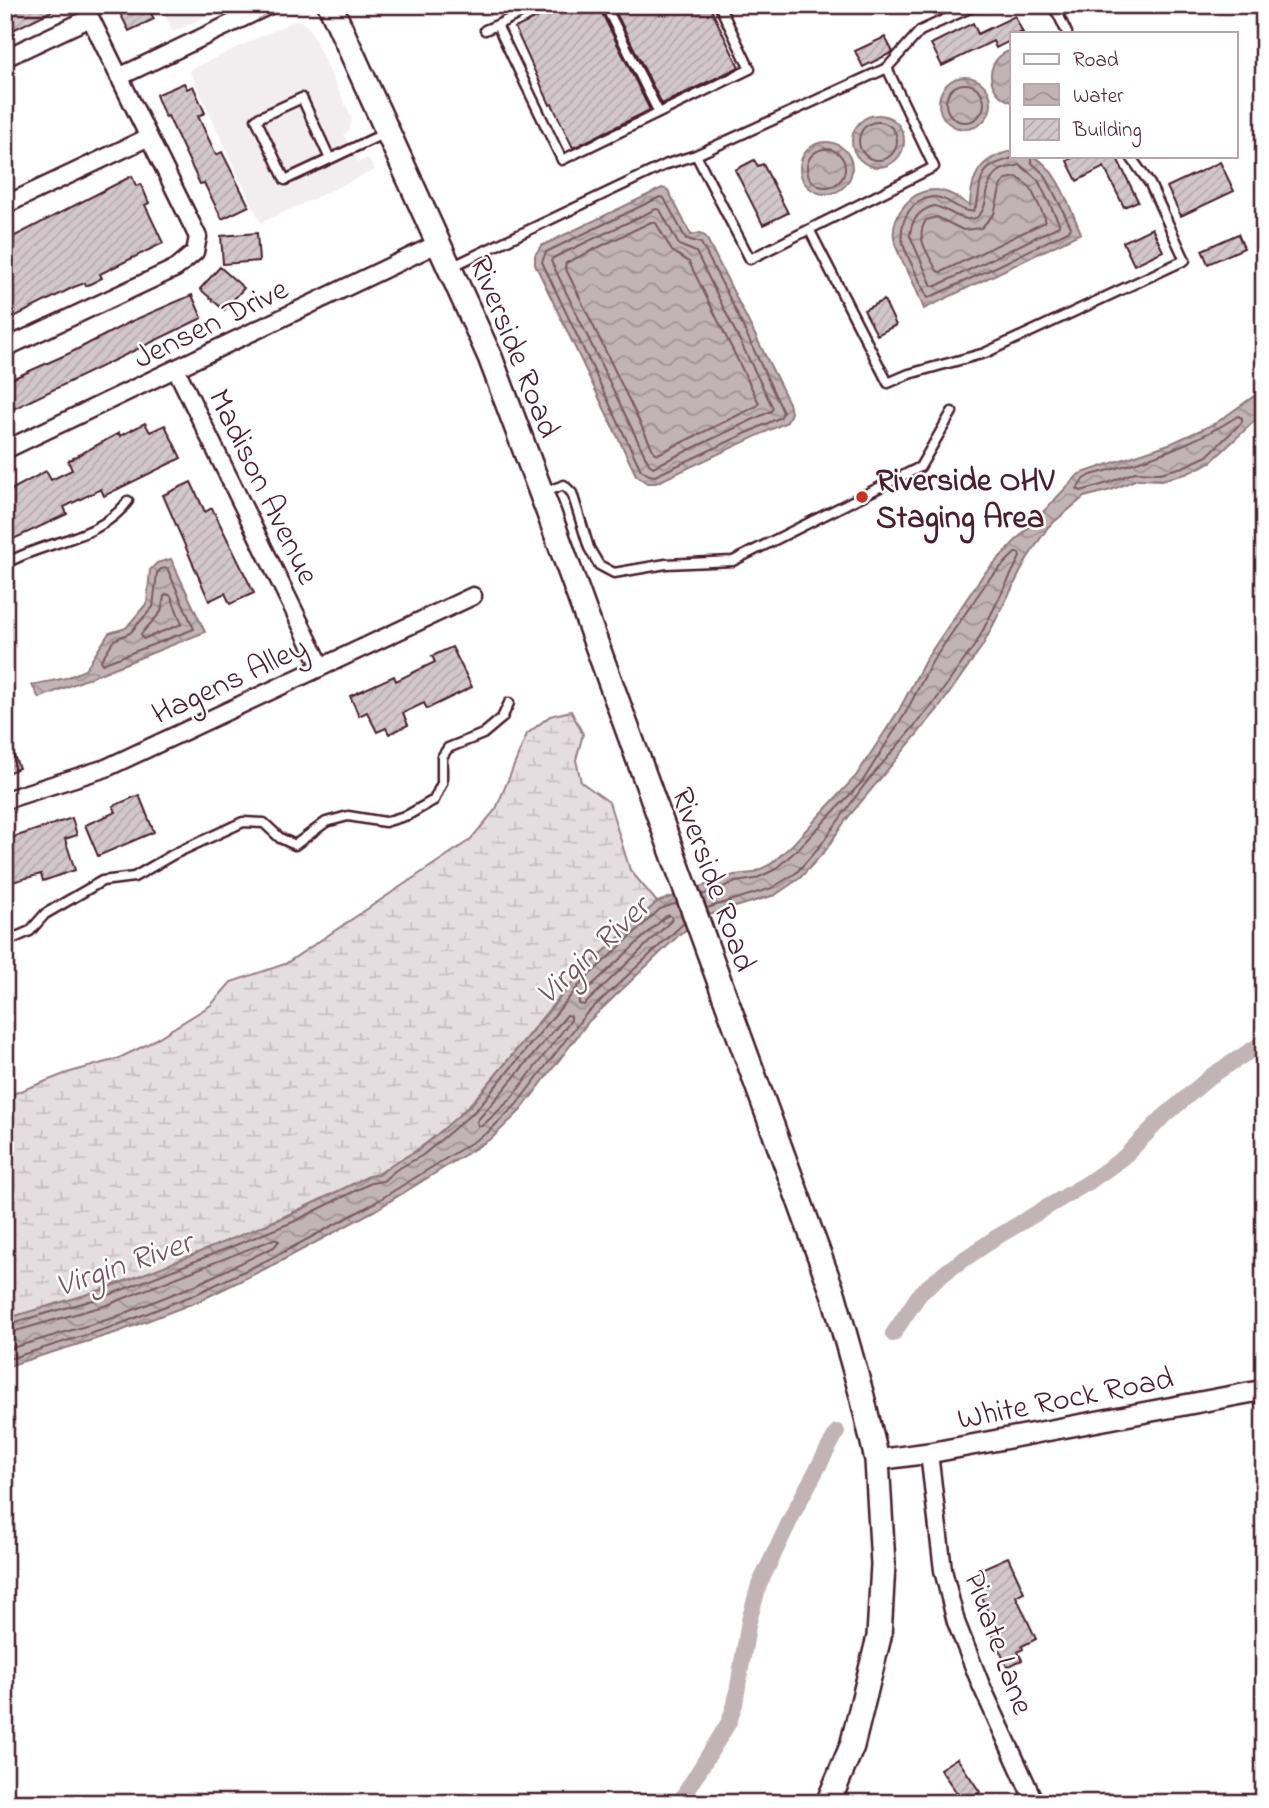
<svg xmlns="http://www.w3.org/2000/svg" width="1269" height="1808" font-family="'Indie Flower',sans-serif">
<defs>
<pattern id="wetland-marsh" width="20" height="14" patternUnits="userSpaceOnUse" patternTransform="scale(1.75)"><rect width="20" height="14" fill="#e5dee0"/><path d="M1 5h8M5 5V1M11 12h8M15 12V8" fill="none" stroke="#c6bec0"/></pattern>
<pattern id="water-waves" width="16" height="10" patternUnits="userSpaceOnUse" patternTransform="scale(1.75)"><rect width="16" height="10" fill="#c1b3b6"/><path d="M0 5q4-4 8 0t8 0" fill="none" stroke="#9f9194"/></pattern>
<pattern id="building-hatch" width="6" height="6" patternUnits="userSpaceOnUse" patternTransform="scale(1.75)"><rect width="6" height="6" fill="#d2c7cb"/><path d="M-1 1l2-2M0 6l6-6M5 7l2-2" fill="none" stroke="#b6aaae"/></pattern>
</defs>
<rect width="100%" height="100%" fill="#fff"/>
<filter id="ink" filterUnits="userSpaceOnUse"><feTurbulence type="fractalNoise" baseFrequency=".0143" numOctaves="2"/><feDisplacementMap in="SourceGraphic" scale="14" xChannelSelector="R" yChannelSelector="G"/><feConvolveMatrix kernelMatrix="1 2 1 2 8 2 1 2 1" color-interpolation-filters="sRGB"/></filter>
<g filter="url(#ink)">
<!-- built -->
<path fill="#f2eeef" d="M160,5H230L173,32Z
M296,20L301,21L309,28L352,119L349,131L344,134L358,162L368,158L375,170L261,223L189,70Z"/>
<!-- wetland -->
<path fill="url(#wetland-marsh)" stroke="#987e86" stroke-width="2" d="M571,711L583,734L576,760L581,782L609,802L630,870L657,902C631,927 604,950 579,976C518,1038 476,1119 397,1162C387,1167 381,1175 369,1176C283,1219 194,1257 103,1289C71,1301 38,1309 5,1319V1097L67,1073L117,1059L146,1045L211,1005L231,982L285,964L470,840L496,809L527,734L550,716Z"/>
<!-- water -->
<path fill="url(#water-waves)" stroke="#91787e" stroke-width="2" d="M1012,50V102C985,94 983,58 1012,50Z
M939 103a26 26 0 1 1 52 0a26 26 0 1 1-52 0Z
M852 141a26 26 0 1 1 52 0a26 26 0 1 1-52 0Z
M800 168a26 26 0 1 1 52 0a26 26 0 1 1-52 0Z
M1012,151V156C1019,156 1027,155 1034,157C1057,167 1071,211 1081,233L924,309C920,299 916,288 911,278C905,265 896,253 894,238C891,215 912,189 936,190C949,191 960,199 970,206C971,175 980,158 1012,151Z
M662,188L668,190L691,235L700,233L706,237L789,403L791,413L787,422L656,483H647L636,475L535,264V255L541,246Z
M1264,389V412L1211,462L1186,474L1161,480L1137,479L1111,490L1084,497L1048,527L1027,559L983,645L939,708L845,821L826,850L800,878L775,895L709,915L680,934L589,1021L521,1110L492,1138L374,1211L281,1261L199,1301L118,1332L5,1367V1319L102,1290L190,1256L290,1215L369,1176L379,1175L392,1164L419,1150L471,1105L578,976L657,902L734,875L753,873L771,864L792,845L856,776L899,710L926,659L983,575L1079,474L1172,443L1216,423Z
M171,559L205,632L39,698L32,685L66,678L85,670L109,633L126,628L147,603L150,570L157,563Z"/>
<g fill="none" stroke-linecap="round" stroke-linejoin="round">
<!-- shore -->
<path stroke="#7a5a63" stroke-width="2" d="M946 103a19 19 0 1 1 38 0a19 19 0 1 1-38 0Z
M859 141a19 19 0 1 1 38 0a19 19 0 1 1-38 0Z
M807 168a19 19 0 1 1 38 0a19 19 0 1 1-38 0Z
M1017,156C1006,162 994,161 985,172C976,184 982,201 973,211C959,213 948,196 932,197C923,198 914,204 909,211C894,234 905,251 916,273C920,281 923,290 928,298L1000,265L1070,230L1071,227L1045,175L1032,163L1030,156
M1020,165L1038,180L1059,223V226L936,286H932L910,236C911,220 919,210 934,206C950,209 960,223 976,218C993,206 980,179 1003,169C1008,167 1014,167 1020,165Z
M1017,177L1030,187L1045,218V222L941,272L937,271C929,254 914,239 926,220L937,217L963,230L981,228L994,214L1001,185L1007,179Z
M660,197L664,198L686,239L701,243L731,301L783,412L781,417L655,476L649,475L641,470L542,262L546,252Z
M656,209L660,210L679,245L696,252L773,408L771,411L653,467L649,464L551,261L553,258Z
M651,222L656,223L672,251L689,262L759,403L757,406L658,454L654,452L565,267L566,263Z
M1238,416L1242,418V422L1207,456L1183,467L1160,473L1135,472L1108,483L1081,491L1077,489L1083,480L1091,475C1142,462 1193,445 1238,416Z
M167,568L194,629L102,664L101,660L114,640L130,633L153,607L157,573L161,569Z
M167,594L171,596L182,624L143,639L141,634L161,612L164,596Z
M702,895L736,882L755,879L774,870L797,850L862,782L905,714L932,662L989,579L1015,553H1019L1020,557L977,642L933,704L865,784L820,846L796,873L772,888L707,908
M669,915L672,917L671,921L584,1005L579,1004V1000L590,987L665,917Z
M567,1015L571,1016V1020L510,1100L482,1126H478L477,1121Z
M5,1325L104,1297L193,1262L293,1222L371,1183L383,1181L396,1170L423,1155L476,1110L583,981L660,909L677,903
M5,1334L107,1305L274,1239L279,1241L274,1247L193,1286L113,1318L5,1350
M5,1360L115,1326L196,1294L278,1255L371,1205L487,1133L516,1105L584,1016L684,923"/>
<!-- canal -->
<path stroke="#c1b3b6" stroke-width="16" d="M893,1334L921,1292L951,1268L997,1237L1089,1182L1123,1158L1161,1119L1211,1076L1264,1042
M679,1803L729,1722L735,1704L749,1621L759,1585L796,1508L837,1432"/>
</g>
<!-- building -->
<path fill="url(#building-hatch)" stroke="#4a1f2b" stroke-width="2" d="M5,5H64L5,34Z
M116,5H147L154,19L129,31Z
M563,5H598L650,110L573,148L552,104L550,105L515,28Z
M612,5H709L739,67L662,104Z
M1015,16L1023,33H1012V40L996,48L993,41L942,66L931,44L973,23L978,34Z
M885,37L893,52L863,67L855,51Z
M184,83L187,89L193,86L205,113L198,116L216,155L222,152L249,206L222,219L204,183L200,184L168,116L165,117L156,95Z
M1076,156H1124L1118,160L1138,201L1124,207L1104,167L1077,181L1067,161Z
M754,160L758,166L763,164L788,213L763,225L735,170Z
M1220,162L1234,191L1181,216L1167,187Z
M132,176L136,186L141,184L149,203L145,205L163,243L100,274L102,278L86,286L85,283L74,287L12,318L5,305V241Z
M1152,228L1163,251L1134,265L1123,242Z
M257,233L259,261L223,264L221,236Z
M1238,234L1244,248L1208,264L1202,250Z
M220,267L244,288L224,310L200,289Z
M192,295L202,318L5,413V382L70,353L132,321Z
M884,300L896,325L877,335L864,310Z
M145,423L150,432L165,425L181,458L104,496L101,489L64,507L67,514L5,543V493L46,471L51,480L72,470L68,461L119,433L120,436Z
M191,482L205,512L212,508L254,593L230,604L225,593L209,601L163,495Z
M452,647L472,687L427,709L424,703L403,713L408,725L389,734L386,728L377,732L367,712L359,716L350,696L394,676L396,681L435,662L432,656Z
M5,734L19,768L5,774Z
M139,795L154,832L98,856L85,825L116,812L113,806Z
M72,818L77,835L65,839L75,870L43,881L41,874L5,884V840Z
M1008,1557L1024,1592L1016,1596L1036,1639L1022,1646L1023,1649L1018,1652L1022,1660L1007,1667L991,1631L996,1629L970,1574Z
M957,1758L980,1792L964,1803L940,1769Z"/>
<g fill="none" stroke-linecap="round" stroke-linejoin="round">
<!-- service casing -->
<g stroke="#4a1f2b" stroke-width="13">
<path id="service" d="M536,5L497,25L562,160L750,69L719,5
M605,5L659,113
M1050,5L1058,14L1067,33
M485,30L497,25
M302,98L330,159L285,180L256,119Z
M696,155L887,68
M330,159L385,133
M810,231L888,383L909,374L985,353L1185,260L1150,184L1130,156
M451,267L667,164L696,155L750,259L934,167L887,68L920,31L976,5
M542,493L564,485L572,493L589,548L599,565L614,573L666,564L733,561L920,467L952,412
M5,564C45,540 99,541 128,501
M5,942L30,931L45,914L102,881L134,877L174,854L243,822L264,823L280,838L295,845L326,822L348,816L385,822L408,815L434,800L442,783V757L448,748L483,734L502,718L509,703"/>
</g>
<!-- minor casing -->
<g stroke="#4a1f2b" stroke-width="21">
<path id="minor" d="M5,58L90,18
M119,77L270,5
M5,205L149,137
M5,348L176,268L195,252L198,237L84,5
M176,369L321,666
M5,450L439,243
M5,800L106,768L473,596
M929,1453L943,1570L956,1622L981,1685L1035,1803"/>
</g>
<!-- tertiary casing -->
<g stroke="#4a1f2b" stroke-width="24">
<path id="tertiary" d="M877,1460L929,1453L1264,1390"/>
</g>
<!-- secondary casing -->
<g stroke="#4a1f2b" stroke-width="28">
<path id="secondary" d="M330,5L490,357L548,511L834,1296L862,1396L877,1460L883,1564L879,1637L852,1746L828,1803"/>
</g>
<!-- service -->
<use href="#service" stroke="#fff" stroke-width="8"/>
<!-- minor -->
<use href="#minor" stroke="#fff" stroke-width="16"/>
<!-- tertiary -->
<use href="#tertiary" stroke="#fff" stroke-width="19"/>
<!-- secondary -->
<use href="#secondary" stroke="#fff" stroke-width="23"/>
</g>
</g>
<!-- markers -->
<circle fill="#c8321e" stroke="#fff" stroke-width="2.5" cx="862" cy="497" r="7"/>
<g text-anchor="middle" stroke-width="5" stroke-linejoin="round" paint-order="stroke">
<!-- street labels -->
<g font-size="32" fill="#4a1f2b" stroke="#fff">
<text transform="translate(210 322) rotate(-26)" y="11">Jensen Drive</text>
<text transform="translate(516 346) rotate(68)" y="11">Riverside Road</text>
<text transform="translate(265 486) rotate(64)" y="11">Madison Avenue</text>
<text transform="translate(229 679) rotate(-25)" y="11">Hagens Alley</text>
<text transform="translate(715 879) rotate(70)" y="11">Riverside Road</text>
<text transform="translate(1065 1397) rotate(-11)" y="11">White Rock Road</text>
<text transform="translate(1000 1642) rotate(70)" y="11">Piuate Lane</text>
</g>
<!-- poi labels -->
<g font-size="32" font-weight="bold" fill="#4a1f2b" stroke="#fff" text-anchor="start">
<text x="876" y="490">Riverside OHV<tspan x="876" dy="37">Staging Area</tspan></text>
</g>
<!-- water labels -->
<g font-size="33" font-style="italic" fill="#74535c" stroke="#fff">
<text transform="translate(591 949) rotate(-43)" y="12">Virgin River</text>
<text transform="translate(123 1262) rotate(-19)" y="12">Virgin River</text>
</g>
</g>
<!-- margin -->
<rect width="1269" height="1808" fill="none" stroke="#fff" stroke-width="28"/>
<rect x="14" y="14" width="1241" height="1780" fill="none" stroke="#4a1f2b" stroke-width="2.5" filter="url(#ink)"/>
<!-- legend -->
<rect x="1010" y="32" width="228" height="126" fill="#ffffff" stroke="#b7a5aa" stroke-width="2"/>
<rect x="1024" y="54" width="35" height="10" fill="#ffffff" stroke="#b7a5aa" stroke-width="2"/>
<text x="1073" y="66" font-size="21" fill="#4a1f2b">Road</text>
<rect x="1024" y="84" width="35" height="21" fill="url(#water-waves)" stroke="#b7a5aa" stroke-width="2"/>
<text x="1073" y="102" font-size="21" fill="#4a1f2b">Water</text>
<rect x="1024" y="119" width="35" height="21" fill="url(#building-hatch)" stroke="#b7a5aa" stroke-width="2"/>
<text x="1073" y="136" font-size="21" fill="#4a1f2b">Building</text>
</svg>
